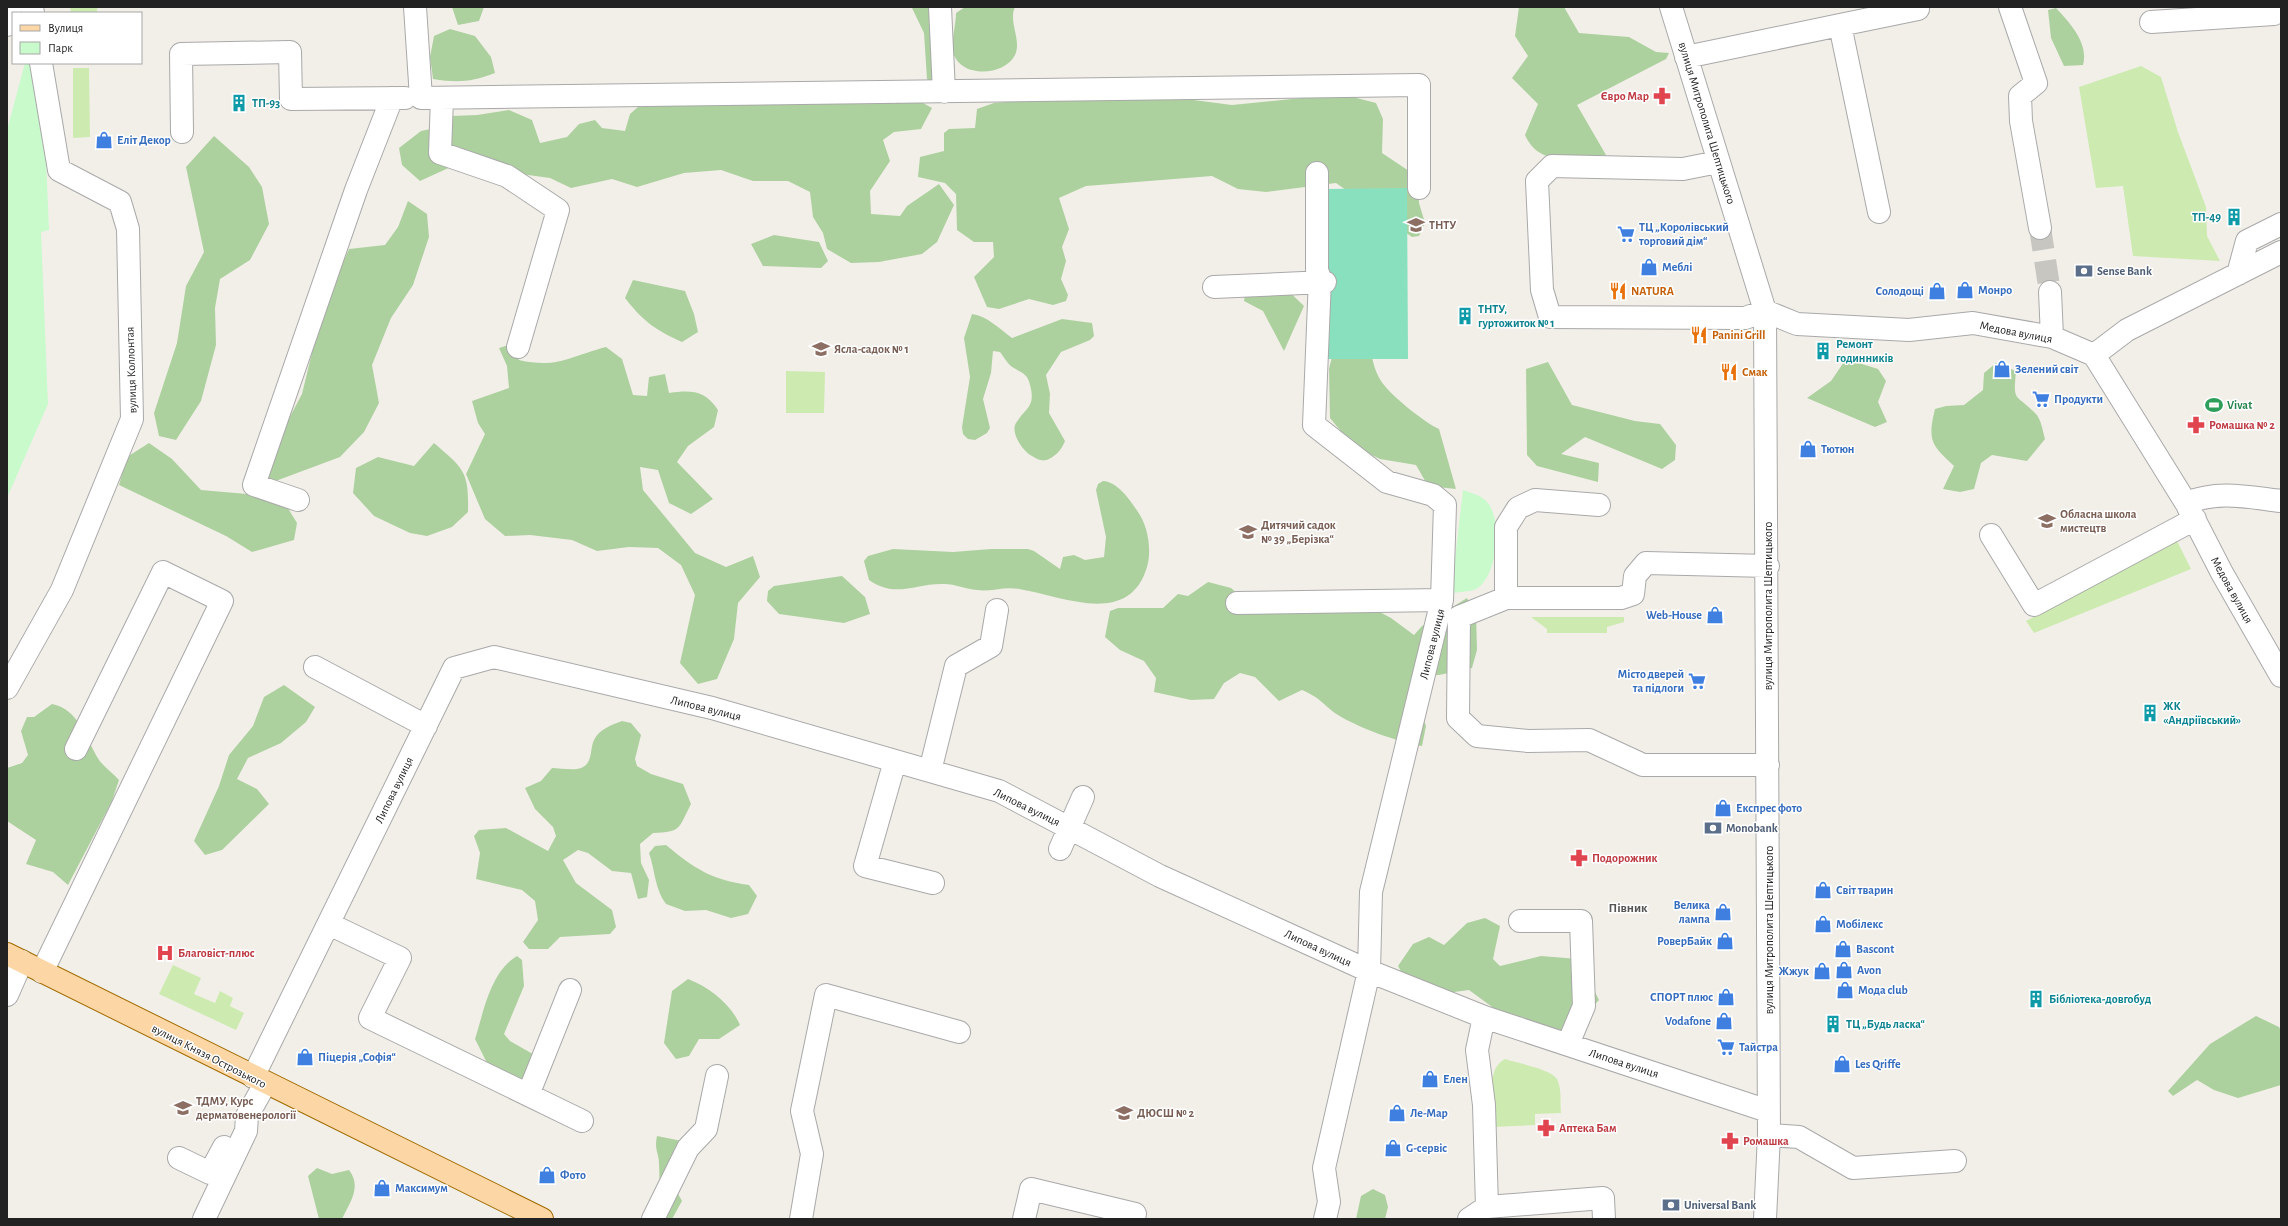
<svg xmlns="http://www.w3.org/2000/svg" width="2288" height="1226" font-family="'Alegreya Sans',sans-serif">
<rect width="100%" height="100%" fill="#f2efe9"/>
<!-- grass -->
<path fill="#cdebb0" d="M70,7H97V13H71Z
M2141,66L2161,77L2178,132L2206,207L2207,236L2220,261L2133,256L2123,186L2096,188L2079,87Z
M73,68H89L90,137L73,138Z
M786,371L825,372L824,413H786Z
M2176,539L2191,569L2034,633L2026,621Z
M1531,617H1624V622L1607,627V633H1547V629Z
M173,965L201,978L194,994L215,1003L220,991L233,998L230,1006L244,1013L236,1030L159,994Z
M1505,1059C1517,1063 1551,1069 1557,1079C1562,1089 1560,1102 1561,1113L1535,1114V1125L1494,1127C1494,1108 1484,1069 1505,1059Z"/>
<!-- forest -->
<path fill="#add19e" d="M452,7H484L479,21L458,25Z
M909,7H935L944,46L954,71L953,83L937,87L927,79L924,33L912,8Z
M965,7H1015C1008,22 1022,40 1015,55C1005,76 960,79 953,52C951,43 956,23 956,13Z
M1519,7H1564L1579,33L1629,37L1656,52L1669,53L1666,59L1577,105L1606,155C1577,157 1540,169 1525,135L1538,104L1512,78L1528,56L1515,36Z
M2056,8C2070,23 2089,43 2083,65L2064,66L2051,38L2048,10Z
M450,29L475,36L491,57L495,73C471,82 458,83 433,79L430,57L434,36Z
M1341,94L1376,103L1383,119L1382,153L1418,177L1419,203L1425,223L1419,236L1412,237L1336,183L1266,192L1238,189L1212,176L1086,186L1059,198L1069,229L1062,247L1066,261L1061,279L1068,295L1066,301L1053,305L1029,299L999,309L987,307L974,277L994,257L993,242H974L957,230L956,194L945,183L918,177L920,157L944,151V133L949,129L975,128L977,109L994,103L1088,96L1186,99L1232,105Z
M914,98L932,108L921,129L894,132L883,140L890,161L870,191L871,214L900,216L907,206L939,184L954,205L937,242L922,254L879,262L851,263L827,249L823,233L813,217L810,192L788,181H753L721,170L684,173L637,187L612,179L571,188L550,178L455,165L420,181L402,165L399,148L421,131L445,126L451,116L477,115L509,110L532,120L540,143L567,137L579,124L595,120L602,128L625,131L630,114L639,106Z
M214,136L249,167L262,187L269,224L250,260L220,279L215,308L216,345L201,401L176,440L159,436L154,413L177,343L186,286L204,252L186,167Z
M408,201L427,214L429,237L413,285L391,318L372,365L379,403L364,432L340,457L273,482L260,473L302,394L322,311L349,249L385,245L398,227Z
M774,235L819,242L828,261L821,268L763,266L751,244Z
M633,280L685,291L694,314L698,332L682,342C655,330 643,321 625,298Z
M1278,281L1304,306L1284,351L1263,311L1244,301L1245,294Z
M972,314C987,316 1000,329 1012,338L1062,319L1092,323L1094,336L1090,340L1061,352L1046,375L1050,394L1049,413L1065,441C1061,450 1058,454 1049,459C1043,462 1038,460 1032,456C1023,451 1010,433 1016,423C1026,407 1036,407 1030,385C1028,374 1022,373 1014,368C1008,365 1004,357 1000,352L993,351L991,373L983,399L990,428L987,433L975,440L968,439L963,434L962,427L970,377L964,338Z
M1336,340L1370,345C1372,358 1374,370 1381,381C1389,394 1425,423 1439,429L1456,489L1428,486L1416,465L1380,459L1353,446L1330,418L1329,369Z
M512,344L519,360C557,369 571,356 606,347L622,359L633,395L647,396L649,377L665,374L669,393C691,390 705,390 718,410L714,427L688,446L677,462L713,499L691,514L669,503L658,470L640,467L643,490L695,553L726,567L753,556L760,577L738,603L734,639L717,679L698,684L680,663L695,595L681,565L658,548L629,547L597,551L572,540L530,535L505,536L485,519L466,474L485,434L478,423L472,401L509,388L507,366L499,348Z
M1846,359L1878,369L1886,381L1878,402L1887,422L1875,427L1807,398L1831,381Z
M1548,362L1572,405L1635,421L1660,424L1676,445L1675,460L1662,469L1585,437L1561,454L1599,463L1598,482L1537,466L1527,455L1526,369Z
M1996,363L2016,371C2013,403 2015,393 2035,413C2041,418 2043,432 2045,439L2027,461L1992,455L1981,463L1974,489L1960,492L1943,489L1954,466C1932,445 1927,442 1935,409L1946,406L1964,405L1983,390L1984,373Z
M149,443L172,459L201,490L247,494L286,505L297,523L294,540L252,552L226,536L119,485L127,457Z
M434,443C464,469 469,471 468,512L452,527L427,536L410,533L374,516L353,493L356,468L378,457L414,466Z
M1103,481C1118,482 1130,500 1138,512C1148,526 1152,550 1147,567C1129,628 1062,596 1019,589C1005,586 990,592 977,590C966,589 955,584 944,584C915,583 896,599 869,580L864,561L868,556L893,549L953,552L991,549H1028L1034,551L1060,569L1063,557L1074,555L1085,560L1104,557L1106,537L1096,490L1098,484Z
M842,576L865,597L870,614L844,623L779,614L767,601L768,591L774,586Z
M1208,582L1231,588L1248,603L1372,608L1391,618L1414,635L1422,626L1467,598L1476,614L1477,650L1472,668L1439,675H1415L1412,687L1426,726L1422,746C1398,742 1359,728 1338,715C1323,705 1321,698 1302,690L1279,701L1255,677L1240,673L1224,683L1214,699L1191,700L1154,692L1156,678L1144,661L1120,650L1105,637L1110,611L1118,608H1163L1178,594L1188,596Z
M284,685L315,707L306,722L281,743L248,758L237,779L257,789L269,804L222,850L205,855L194,841L219,786L229,755L253,726L264,697Z
M52,704C79,709 86,739 99,760C104,767 113,773 119,780L112,801L68,885L53,872L26,864L36,840L7,821V768L22,763L28,755L21,731L27,717H34Z
M622,721L631,723L641,735L635,759L637,766L651,774L683,784L691,804C678,829 682,832 653,833L640,844L641,863L649,880L647,897L638,899L631,873L612,871L588,853L578,850L563,860L576,883L612,910L616,927L610,934L560,937L548,949H529L523,942L538,920L535,901L522,890L476,879L480,853L474,836L479,830L506,828L548,851L556,836L553,827L535,809L525,788L541,781L552,768C559,768 569,770 577,769C594,766 589,751 594,740C599,729 612,725 622,721Z
M666,845C695,869 712,880 749,885L757,896L748,914L731,918L706,910L685,911L666,904C655,890 655,870 649,853L655,846Z
M1485,918L1500,926L1493,959L1500,966L1541,956L1578,959L1599,1000L1581,1019L1590,1022L1587,1027L1560,1036L1529,1034L1469,990L1432,995L1407,982L1398,966L1413,944L1429,937L1444,945L1467,923Z
M517,956L522,960L524,986L504,1034L510,1041L538,1057L520,1084L492,1073L475,1039C484,1011 490,972 517,956Z
M688,979C709,987 731,1004 740,1025L719,1039H699L689,1056L676,1059L664,1043L672,991Z
M2256,1016L2279,1027L2281,1031V1085L2238,1098L2214,1090L2197,1080L2173,1096L2168,1091L2210,1044Z
M657,1136L682,1141L676,1147L682,1163L676,1190L682,1201L672,1219H660C659,1201 660,1183 659,1164C659,1152 654,1151 657,1136Z
M317,1168L332,1174L349,1170C362,1187 350,1202 342,1219H319L308,1176Z
M1373,1189L1385,1195L1388,1207L1385,1219H1356L1361,1196Z"/>
<!-- park -->
<path fill="#c8facc" d="M25,63L42,64L49,230L41,232L48,404L7,498V130Z
M1463,490C1469,492 1480,495 1485,500C1504,516 1498,577 1476,589C1469,592 1458,592 1451,593Z"/>
<!-- pitch -->
<path fill="#88e0be" d="M1407,188L1408,359H1326L1325,189Z"/>
<g fill="none" stroke-linecap="round" stroke-linejoin="round">
<!-- minor-tunnel -->
<path stroke="#c8c6c1" stroke-width="22" stroke-dasharray="22 11" stroke-linecap="butt" d="M2040,228L2050,292"/>
<!-- minor casing -->
<g stroke="#a9a9a9" stroke-width="24">
<path id="minor" d="M32,7L33,13
M415,7L421,98L1419,85V188
M940,7L944,92
M1671,7L1765,311L1769,1135L1765,1219
M2010,7L2036,83L2020,96L2021,121L2040,228
M2151,22L2274,14L2281,9
M7,25L11,7
M1840,25L1918,9
M1686,57L1840,25L1879,212
M442,98L440,153L507,176L558,210L518,347
M182,132L181,54L290,52L291,99L405,98
M1718,162L1683,169L1552,166L1537,181L1542,290L1550,317L1745,318L1765,311L1797,324L1909,330L1973,323L2052,337L2094,355L2186,503C2219,490 2247,497 2281,501
M1317,173V270L1320,278L1314,425L1387,482L1433,495L1445,505L1442,600L1371,892L1369,971L1324,1168L1329,1202L1325,1219
M2238,274L2247,241L2281,224
M1214,287L1325,282
M2050,292L2052,337
M2094,355L2127,330L2281,252
M298,500L254,485L356,190L392,98
M1599,505L1535,500L1518,508L1506,527V598L1459,617L1458,718L1477,736L1528,741L1589,740L1643,765H1768
M2188,507L2222,573L2281,676
M1991,535L2034,605L2195,519
M1506,598H1621L1633,594L1635,576L1646,563L1768,566
M1237,603L1442,600
M315,667L426,726
M7,688L62,590L132,419L128,229L120,202L59,170L41,63
M895,761L865,866L933,883
M930,771L956,666L991,646L997,610
M1060,849L1083,797
M1520,921H1581L1584,1006L1568,1044
M329,924L400,958L370,1018L582,1121
M42,972L222,601L163,572L76,749
M7,995L22,961
M1484,1017L1477,1050L1484,1105L1487,1207L1603,1198L1604,1219
M253,1077L454,668L494,657L712,708L999,791L1160,876L1369,971L1484,1017L1768,1111
M528,1095L570,990
M1769,1135L1799,1137L1853,1168L1955,1161
M179,1158L210,1173L224,1147
M204,1219L246,1131L247,1116L265,1084
M653,1219L688,1148L706,1129L717,1076
M801,1219L812,1154L802,1111L826,995L959,1032
M1024,1219L1031,1189L1135,1214
M1469,1219L1487,1207"/>
</g>
<!-- major casing -->
<g stroke="#a06b00" stroke-width="24">
<path id="major" d="M7,954L542,1219"/>
</g>
<!-- minor -->
<use href="#minor" stroke="#fff" stroke-width="22"/>
<!-- major -->
<use href="#major" stroke="#fcd6a4" stroke-width="22"/>
</g>
<!-- icons -->
<defs>
<g id="pharmacy-bare" transform="scale(1.38)"><path d="M-2-6h4v4h4v4h-4v4h-4v-4h-4v-4h4Z" fill="#e0444e" stroke="#fff" stroke-width="2.5" paint-order="stroke"/></g>
<g id="building-bare" transform="scale(1.38)"><path d="M-4-6H4V6H1V3H-1V6H-4ZM-2.5-4.3h1.7v1.8h-1.7ZM.8-4.3h1.7v1.8H.8ZM-2.5-1h1.7V.8h-1.7ZM.8-1h1.7V.8H.8Z" fill="#0f9aa8" stroke="#fff" stroke-width="2.5" paint-order="stroke"/></g>
<g id="shop-bare" transform="scale(1.38)"><path d="M-5-2.5h2.3a2.7 3.5 0 0 1 5.4 0H5L5.5 6h-11ZM-1.5-2.5h3a1.5 2.3 0 0 0-3 0Z" fill="#3f7fe0" stroke="#fff" stroke-width="2.5" paint-order="stroke"/></g>
<g id="university-bare" transform="scale(1.38)"><path d="M0-5L7-2L0 1L-7-2ZM-4 1L0 2.5L4 1V4Q0 6-4 4Z" fill="#8d6e63" stroke="#fff" stroke-width="2.5" paint-order="stroke"/></g>
<g id="supermarket-bare" transform="scale(1.38)"><path d="M-6-5.5h2.5l.6 2H6L4.5 2H-2.5L-4.4-4H-6ZM-1.5 3.2a1.3 1.3 0 1 0 .1 0ZM3 3.2a1.3 1.3 0 1 0 .1 0Z" fill="#3f7fe0" stroke="#fff" stroke-width="2.5" paint-order="stroke"/></g>
<g id="bank-bare" transform="scale(1.38)"><path d="M-6-4H6V4H-6ZM0-2.3a2.3 2.3 0 1 0 0 4.6a2.3 2.3 0 1 0 0-4.6Z" fill="#5c6f8a" stroke="#fff" stroke-width="2.5" paint-order="stroke"/></g>
<g id="restaurant-bare" transform="scale(1.38)"><path d="M-5-6h1v4h1v-4h1v4h1v-4h1v5L-1.5 .5V6h-2V.5L-5-1ZM5-6V6H3V1.5H1.5Q1.5-4 5-6Z" fill="#e8710a" stroke="#fff" stroke-width="2.5" paint-order="stroke"/></g>
<g id="school-bare" transform="scale(1.38)"><path d="M0-5L7-2L0 1L-7-2ZM-4 1L0 2.5L4 1V4Q0 6-4 4Z" fill="#8d6e63" stroke="#fff" stroke-width="2.5" paint-order="stroke"/></g>
<g id="stadium-bare" transform="scale(1.38)"><path d="M0-5a6.5 5 0 1 0 0 10a6.5 5 0 1 0 0-10ZM-3.5-1.8h7v3.6h-7Z" fill="#2e9e5b" stroke="#fff" stroke-width="2.5" paint-order="stroke"/></g>
<g id="hospital-bare" transform="scale(1.38)"><path d="M-5-5h3v3.5h4V-5h3V5h-3V1.5h-4V5h-3Z" fill="#e0444e" stroke="#fff" stroke-width="2.5" paint-order="stroke"/></g>
</defs>
<g fill-rule="evenodd">
<use href="#pharmacy-bare" x="1662" y="96"/>
<use href="#building-bare" x="239" y="103"/>
<use href="#shop-bare" x="104" y="140"/>
<use href="#building-bare" x="2234" y="217"/>
<use href="#university-bare" x="1416" y="225"/>
<use href="#supermarket-bare" x="1626" y="234"/>
<use href="#shop-bare" x="1649" y="267"/>
<use href="#bank-bare" x="2084" y="271"/>
<use href="#shop-bare" x="1965" y="290"/>
<use href="#restaurant-bare" x="1618" y="291"/>
<use href="#shop-bare" x="1937" y="291"/>
<use href="#building-bare" x="1465" y="316"/>
<use href="#restaurant-bare" x="1699" y="335"/>
<use href="#school-bare" x="821" y="349"/>
<use href="#building-bare" x="1823" y="351"/>
<use href="#shop-bare" x="2002" y="369"/>
<use href="#restaurant-bare" x="1729" y="372"/>
<use href="#supermarket-bare" x="2041" y="399"/>
<use href="#stadium-bare" x="2214" y="405"/>
<use href="#pharmacy-bare" x="2196" y="425"/>
<use href="#shop-bare" x="1808" y="449"/>
<use href="#school-bare" x="2047" y="521"/>
<use href="#school-bare" x="1248" y="532"/>
<use href="#shop-bare" x="1715" y="615"/>
<use href="#supermarket-bare" x="1697" y="681"/>
<use href="#building-bare" x="2150" y="713"/>
<use href="#shop-bare" x="1723" y="808"/>
<use href="#bank-bare" x="1713" y="828"/>
<use href="#pharmacy-bare" x="1579" y="858"/>
<use href="#shop-bare" x="1823" y="890"/>
<use href="#shop-bare" x="1723" y="912"/>
<use href="#shop-bare" x="1823" y="924"/>
<use href="#shop-bare" x="1725" y="941"/>
<use href="#shop-bare" x="1843" y="949"/>
<use href="#hospital-bare" x="165" y="953"/>
<use href="#shop-bare" x="1844" y="970"/>
<use href="#shop-bare" x="1822" y="971"/>
<use href="#shop-bare" x="1845" y="990"/>
<use href="#shop-bare" x="1726" y="997"/>
<use href="#building-bare" x="2036" y="999"/>
<use href="#shop-bare" x="1724" y="1021"/>
<use href="#building-bare" x="1833" y="1024"/>
<use href="#supermarket-bare" x="1726" y="1047"/>
<use href="#shop-bare" x="305" y="1057"/>
<use href="#shop-bare" x="1842" y="1064"/>
<use href="#shop-bare" x="1430" y="1079"/>
<use href="#university-bare" x="183" y="1108"/>
<use href="#school-bare" x="1124" y="1113"/>
<use href="#shop-bare" x="1397" y="1113"/>
<use href="#pharmacy-bare" x="1546" y="1128"/>
<use href="#pharmacy-bare" x="1730" y="1141"/>
<use href="#shop-bare" x="1393" y="1148"/>
<use href="#shop-bare" x="547" y="1175"/>
<use href="#shop-bare" x="382" y="1188"/>
<use href="#bank-bare" x="1671" y="1205"/>
</g>
<g text-anchor="middle" stroke-width="3" stroke-linejoin="round" paint-order="stroke">
<!-- health labels -->
<g font-size="12" font-weight="bold" fill="#be3a42" stroke="#fff" text-anchor="start">
<text x="1649" y="100" text-anchor="end">Євро Мар</text>
<text x="2209" y="429">Ромашка № 2</text>
<text x="1592" y="862">Подорожник</text>
<text x="178" y="957">Благовіст-плюс</text>
<text x="1559" y="1132">Аптека Бам</text>
<text x="1743" y="1145">Ромашка</text>
</g>
<!-- culture labels -->
<g font-size="12" font-weight="bold" fill="#0d838f" stroke="#fff" text-anchor="start">
<text x="252" y="107">ТП-93</text>
<text x="2221" y="221" text-anchor="end">ТП-49</text>
<text x="1478" y="313">ТНТУ,<tspan x="1478" dy="14">гуртожиток № 1</tspan></text>
<text x="1836" y="348">Ремонт<tspan x="1836" dy="14">годинників</tspan></text>
<text x="2163" y="710">ЖК<tspan x="2163" dy="14">«Андріївський»</tspan></text>
<text x="2049" y="1003">Бібліотека-довгобуд</text>
<text x="1846" y="1028">ТЦ „Будь ласка“</text>
</g>
<!-- street labels -->
<g font-size="12" fill="#222" stroke="#fff">
<text transform="translate(1707 123) rotate(73)" y="4">вулиця Митрополита Шептицького</text>
<text transform="translate(2016 332) rotate(11)" y="4">Медова вулиця</text>
<text transform="translate(131 370) rotate(-92)" y="4">вулиця Коллонтая</text>
<text transform="translate(2232 590) rotate(61)" y="4">Медова вулиця</text>
<text transform="translate(1768 606) rotate(-90)" y="4">вулиця Митрополита Шептицького</text>
<text transform="translate(1432 644) rotate(-76)" y="4">Липова вулиця</text>
<text transform="translate(706 708) rotate(14)" y="4">Липова вулиця</text>
<text transform="translate(394 790) rotate(-64)" y="4">Липова вулиця</text>
<text transform="translate(1027 807) rotate(26)" y="4">Липова вулиця</text>
<text transform="translate(1769 930) rotate(-90)" y="4">вулиця Митрополита Шептицького</text>
<text transform="translate(1318 948) rotate(25)" y="4">Липова вулиця</text>
<text transform="translate(209 1056) rotate(27)" y="4">вулиця Князя Острозького</text>
<text transform="translate(1624 1063) rotate(18)" y="4">Липова вулиця</text>
</g>
<!-- shop labels -->
<g font-size="12" font-weight="bold" fill="#366cbe" stroke="#fff" text-anchor="start">
<text x="117" y="144">Еліт Декор</text>
<text x="1639" y="231">ТЦ „Королівський<tspan x="1639" dy="14">торговий дім“</tspan></text>
<text x="1662" y="271">Меблі</text>
<text x="1978" y="294">Монро</text>
<text x="1924" y="295" text-anchor="end">Солодощі</text>
<text x="2015" y="373">Зелений світ</text>
<text x="2054" y="403">Продукти</text>
<text x="1821" y="453">Тютюн</text>
<text x="1702" y="619" text-anchor="end">Web-House</text>
<text x="1684" y="678" text-anchor="end">Місто дверей<tspan x="1684" dy="14">та підлоги</tspan></text>
<text x="1736" y="812">Експрес фото</text>
<text x="1836" y="894">Світ тварин</text>
<text x="1710" y="909" text-anchor="end">Велика<tspan x="1710" dy="14">лампа</tspan></text>
<text x="1836" y="928">Мобілекс</text>
<text x="1712" y="945" text-anchor="end">РоверБайк</text>
<text x="1856" y="953">Bascont</text>
<text x="1857" y="974">Avon</text>
<text x="1809" y="975" text-anchor="end">Жжук</text>
<text x="1858" y="994">Мода club</text>
<text x="1713" y="1001" text-anchor="end">СПОРТ плюс</text>
<text x="1711" y="1025" text-anchor="end">Vodafone</text>
<text x="1739" y="1051">Тайстра</text>
<text x="318" y="1061">Піцерія „Софія“</text>
<text x="1855" y="1068">Les Qriffe</text>
<text x="1443" y="1083">Елен</text>
<text x="1410" y="1117">Ле-Мар</text>
<text x="1406" y="1152">G-сервіс</text>
<text x="560" y="1179">Фото</text>
<text x="395" y="1192">Максимум</text>
</g>
<!-- education labels -->
<g font-size="12" font-weight="bold" fill="#785e54" stroke="#fff" text-anchor="start">
<text x="1429" y="229">ТНТУ</text>
<text x="834" y="353">Ясла-садок № 1</text>
<text x="2060" y="518">Обласна школа<tspan x="2060" dy="14">мистецтв</tspan></text>
<text x="1261" y="529">Дитячий садок<tspan x="1261" dy="14">№ 39 „Берізка“</tspan></text>
<text x="196" y="1105">ТДМУ, Курс<tspan x="196" dy="14">дерматовенерології</tspan></text>
<text x="1137" y="1117">ДЮСШ № 2</text>
</g>
<!-- service labels -->
<g font-size="12" font-weight="bold" fill="#4e5e75" stroke="#fff" text-anchor="start">
<text x="2097" y="275">Sense Bank</text>
<text x="1726" y="832">Monobank</text>
<text x="1684" y="1209">Universal Bank</text>
</g>
<!-- food labels -->
<g font-size="12" font-weight="bold" fill="#c56008" stroke="#fff" text-anchor="start">
<text x="1631" y="295">NATURA</text>
<text x="1712" y="339">Panini Grill</text>
<text x="1742" y="376">Смак</text>
</g>
<!-- leisure labels -->
<g font-size="12" font-weight="bold" fill="#27864d" stroke="#fff" text-anchor="start">
<text x="2227" y="409">Vivat</text>
</g>
<!-- neighbourhood labels -->
<g font-size="13" font-weight="bold" fill="#555" stroke="#fff">
<text x="1628" y="912">Півник</text>
</g>
</g>
<!-- border -->
<rect width="2288" height="1226" fill="none" stroke="#222222" stroke-width="16"/>
<!-- legend -->
<rect x="12" y="12" width="130" height="52" fill="#ffffff" stroke="#a7a7a7"/>
<rect x="20" y="25" width="20" height="6" fill="#fcd6a4" stroke="#a7a7a7"/>
<text x="48" y="32" font-size="12" fill="#222222">Вулиця</text>
<rect x="20" y="42" width="20" height="12" fill="#c8facc" stroke="#a7a7a7"/>
<text x="48" y="52" font-size="12" fill="#222222">Парк</text>
</svg>
